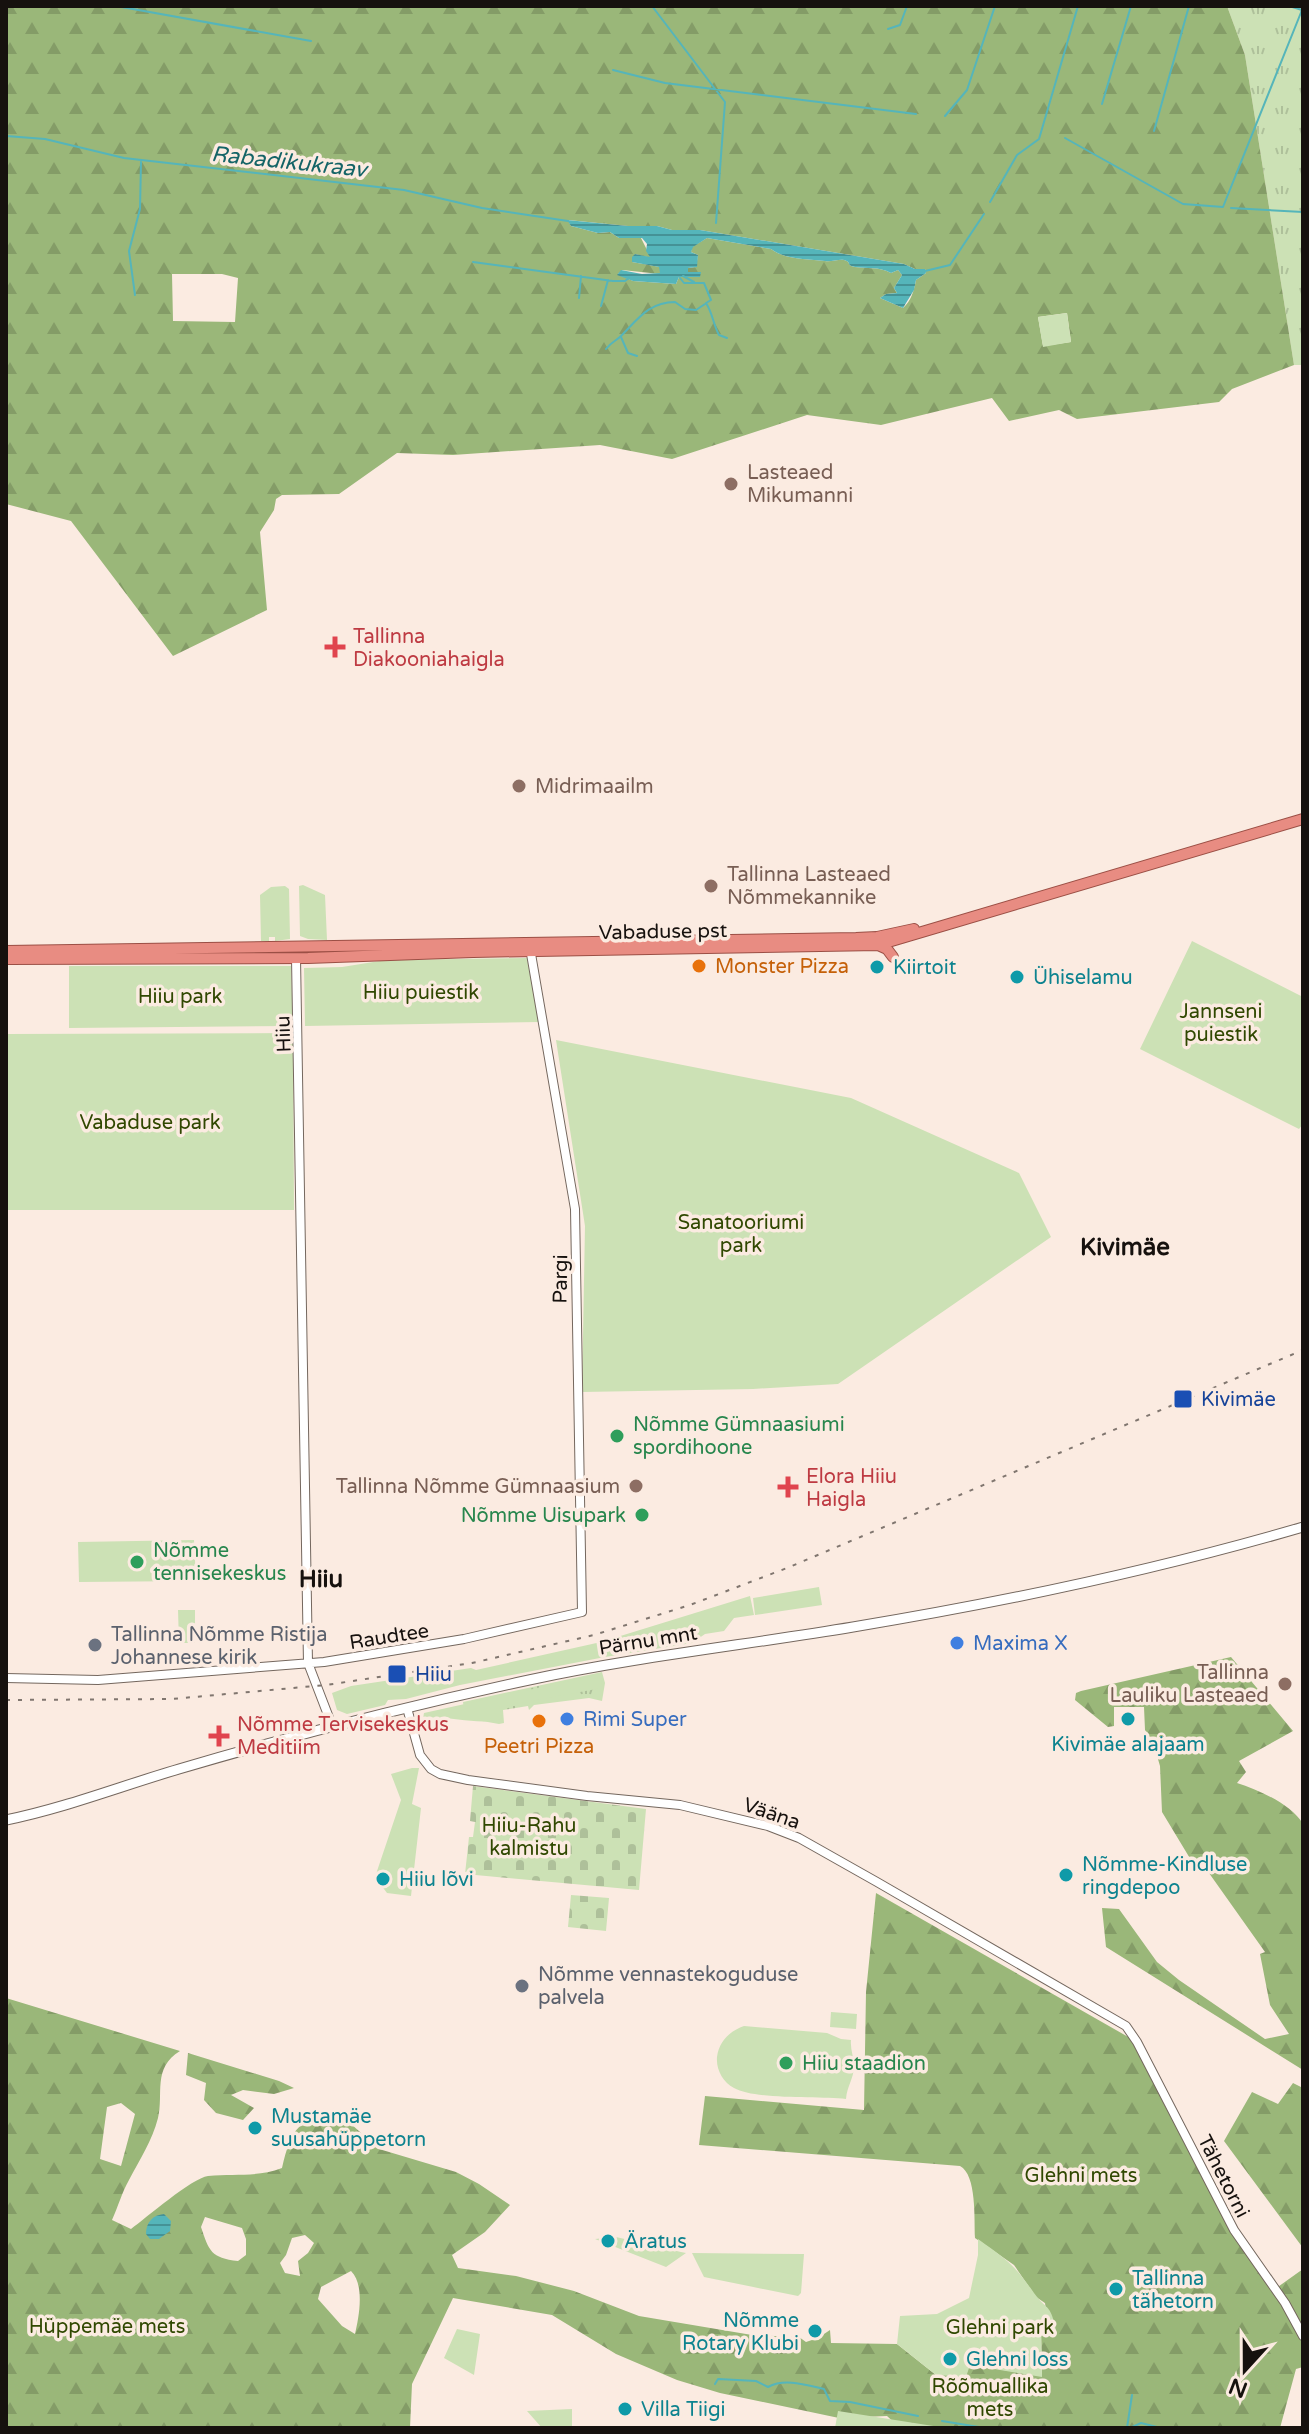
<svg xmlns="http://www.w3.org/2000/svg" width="1309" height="2434" font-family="'Varela Round',sans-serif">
<defs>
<pattern id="grass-tufts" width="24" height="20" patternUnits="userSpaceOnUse" patternTransform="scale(2)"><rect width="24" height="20" fill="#cce1b5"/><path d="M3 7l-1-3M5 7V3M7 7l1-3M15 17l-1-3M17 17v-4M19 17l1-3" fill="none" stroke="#aec09a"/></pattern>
<pattern id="forest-firs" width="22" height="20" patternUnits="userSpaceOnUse" patternTransform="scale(2)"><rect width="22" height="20" fill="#9ab779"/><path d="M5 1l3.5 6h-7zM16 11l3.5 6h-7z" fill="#849c67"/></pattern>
<pattern id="cemetery-stones" width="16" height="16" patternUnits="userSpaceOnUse" patternTransform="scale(2)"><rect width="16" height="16" fill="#cce1b5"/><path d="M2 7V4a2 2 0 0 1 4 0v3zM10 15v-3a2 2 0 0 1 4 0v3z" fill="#aec09a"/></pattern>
<pattern id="water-rules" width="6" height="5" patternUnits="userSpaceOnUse" patternTransform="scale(2)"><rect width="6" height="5" fill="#55b5ba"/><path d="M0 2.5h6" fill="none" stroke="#459296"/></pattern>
</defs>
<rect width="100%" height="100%" fill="#fbebe1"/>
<!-- grass -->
<path fill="url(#grass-tufts)" d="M1227,6H1303V365H1294L1245,55Z
M602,1672L605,1683L602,1701L589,1698L534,1705L529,1710L528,1706L503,1710L504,1723L499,1724L465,1718L463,1702Z"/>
<!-- forest -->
<path fill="url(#forest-firs)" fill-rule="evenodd" d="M6,6H1227L1245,55L1294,365L1232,389L1219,402L1077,419L1059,410L1009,421L992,398L881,425L807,415L672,459L600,445L453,455L397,453L339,494L282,495L276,499L274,510L260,532L267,610L173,656L71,521L6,504ZM568,220L628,226H657L672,230H700L904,264L915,269H925L926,273L916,280C914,291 911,301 903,308L880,298L886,294L897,293L894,288L902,275L898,270L891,273C878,266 867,269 855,267C845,265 853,263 844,260C839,259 831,262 825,261C808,259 786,260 771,249L707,238L692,247L691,252L698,255L696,267L688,268V273L700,272V277H679L676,284L633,281L618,274L622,270L660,274V267L632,262L635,254L651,258L641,238H619L610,232L598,233L571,226ZM172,274H222L238,278L235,322L173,321ZM1067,313L1071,342L1043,346L1038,317Z
M1231,1657L1293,1731L1239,1761L1246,1772L1237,1783C1259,1790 1291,1804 1303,1824V2070L1106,1947L1102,1908L1119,1909L1157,1962L1179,1980L1265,2039L1289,2034L1270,2005L1260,1954L1265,1952L1204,1866L1197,1870L1162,1812L1160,1766L1153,1742L1145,1730L1144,1707H1114V1726L1108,1727L1075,1700L1076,1693L1081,1691Z
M876,1893L1137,2042L1234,2230L1275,2289L1303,2269V2367L1296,2369L1280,2428H900L887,2416L839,2418L720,2393L677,2380L616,2354L552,2315L453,2298L412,2384L410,2428H6V1998L180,2051C152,2068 164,2094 158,2118C152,2141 140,2159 129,2180C122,2192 118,2207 112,2220L131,2229C146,2218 192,2178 208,2176C234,2173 255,2178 282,2168C291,2129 299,2115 341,2115L379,2149L456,2172L479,2184L510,2205L485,2232L452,2255L458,2268L516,2276L574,2291L639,2316L752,2335L799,2337L806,2342L818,2338L830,2330L831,2343L897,2344L936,2375L970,2365L1042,2376L1041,2329H1050L1045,2303L1036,2297L1014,2265L975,2238C974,2219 977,2175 960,2166L699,2145L705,2096L864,2110L866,1992ZM121,2103L135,2114L121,2166L100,2159L107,2107ZM205,2217L242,2228L246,2239V2255L238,2261C211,2258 209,2251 201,2227ZM305,2235L314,2243L308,2253L298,2261L300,2276L285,2273L280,2263L286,2255L292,2238ZM351,2271C365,2285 359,2317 355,2334L342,2326L318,2299L321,2287Z
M188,2053L279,2081L294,2088L274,2094L243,2090L231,2095L254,2108L243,2120L216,2113L204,2100L206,2083L186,2075Z
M1293,2083L1303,2088V2248L1224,2141L1252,2092L1278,2104Z"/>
<!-- cemetery -->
<path fill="url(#cemetery-stones)" d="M473,1786L646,1809L639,1890L465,1874L469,1837H473L475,1822L470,1821Z
M571,1895L609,1898L606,1931L568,1927Z"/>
<!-- green -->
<path fill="#cce1b5" d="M1067,313L1071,342L1043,347L1038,317Z
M303,885L325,895L327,940L308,939L300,936L299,886Z
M285,886L289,889L290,939L275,941V937H269V941H261L260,895L271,887Z
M1192,941L1303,997V1124L1299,1129L1140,1049Z
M527,958L539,1022L305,1026L304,968L342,967L386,960Z
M69,966H291L293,1026L69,1028Z
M293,1033L294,1210H6V1034Z
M556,1040L851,1098L1019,1173L1051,1237L838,1384L753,1389L582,1392L585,1226Z
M194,1540L196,1581L79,1582L78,1542Z
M819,1587L822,1605L755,1615L753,1598Z
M750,1596L754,1615L734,1618L724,1631L705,1634L692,1643L605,1657L460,1685L406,1699L388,1700L385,1705L347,1714L337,1710L332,1693L351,1686L471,1668L476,1670L601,1642Z
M178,1610H195V1643H179Z
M601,1674L602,1688L499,1707L502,1719C478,1726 449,1715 423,1718L424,1713Z
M412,1768H419L412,1804L421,1808L411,1896L387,1893L375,1877L401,1800L391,1774Z
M831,2012L857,2014L856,2029L830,2027Z
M744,2026L827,2033L841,2039L851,2040C850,2049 854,2057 854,2066C854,2078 847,2086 846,2099C819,2096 755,2100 734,2088C723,2082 716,2070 717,2057C719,2041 730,2031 744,2026Z
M616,2237L681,2252L686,2253L666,2267L595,2239Z
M978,2239C1006,2259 1014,2264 1034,2293C1047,2311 1050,2302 1056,2330H1041L1042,2377L970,2365L966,2377L936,2375L897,2344L900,2316L937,2314L969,2298L978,2255Z
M692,2253L804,2254L801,2293L798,2296L704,2277Z
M457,2329L480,2334L474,2375L444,2358Z
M572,2409V2428H542L527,2411Z
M838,2411L946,2428H835Z"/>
<!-- water -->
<path fill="url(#water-rules)" d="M567,220L628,226H657L672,230H700L904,264L915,269H925L926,273L916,280L914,290L903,308L880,298L886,294L897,293L894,288L902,275L898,270L891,273C878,266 867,269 855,267C845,265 853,263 844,260C839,259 831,262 825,261C808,259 786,260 771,249L707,238L693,247L691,252L698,255L697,267L688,268V272H701L700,277H679L676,284L633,281L617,275L621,270L642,274L660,273L659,267L632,262V257L635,254L650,257L646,251L647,244L642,238H619L610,232L598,233L571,226Z
M164,2214L171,2221L170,2231L159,2239H150L146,2234C146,2222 153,2215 164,2214Z"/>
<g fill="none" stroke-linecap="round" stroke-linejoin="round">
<!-- stream -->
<path stroke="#55b5ba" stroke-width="2" d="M116,6L311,41
M652,6L725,102L716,223
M1289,6L1302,10L1303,7
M888,29L900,25L907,6
M613,70L665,83L916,114
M1102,104L1131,6
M945,116L967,90L995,6
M1154,131L1189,6
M6,136L45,139L124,158L404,190L482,208L568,221
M1065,138L1183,204L1223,207L1302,10
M990,202L1017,155L1039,139L1078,6
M1231,208L1303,212
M473,262L613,281H625L629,278
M925,271L950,265L984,214
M683,276L694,282
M680,278L684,283H704L711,300L706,303C713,314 713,324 719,335L727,338
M135,295L129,251L140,209L141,162
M579,298L581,276
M601,306L608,280
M621,337L628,353L637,356
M606,349C611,342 616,341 621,336C638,319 649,302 675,302L685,309L696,310L705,304
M715,2384L718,2379L756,2381L768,2387C785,2378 806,2385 824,2389L830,2401L850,2402L918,2416
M942,2421L985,2428
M1127,2428L1132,2395
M1130,2428L1141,2423L1161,2428"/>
<!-- tertiary casing -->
<g stroke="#74675e" stroke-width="10">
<path id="tertiary" d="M296,958L308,1663L333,1728
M6,1678L98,1680L324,1662L464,1639L582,1612L575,1209L530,948
M407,1708L420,1755L431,1769L440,1774L468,1780L587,1796L680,1805L768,1826L799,1838L877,1882L1126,2026L1137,2042L1234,2230L1285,2303L1303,2336"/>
</g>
<!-- secondary casing -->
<g stroke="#74675e" stroke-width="11">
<path id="secondary" d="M6,1820C65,1808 121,1786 179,1769C294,1735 412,1705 529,1680C636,1657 745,1645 853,1627C1004,1602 1156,1570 1303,1527"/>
</g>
<!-- trunk casing -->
<g stroke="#9b4f45" stroke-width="12">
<path id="trunk" d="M878,945L887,949L893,957
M6,951L856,938L877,937L914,929
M6,959L308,958L473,952L878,945L1303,819"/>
</g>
<!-- tertiary -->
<use href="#tertiary" stroke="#fff" stroke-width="8"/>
<!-- secondary -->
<use href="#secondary" stroke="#fff" stroke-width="9"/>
<!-- trunk -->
<use href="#trunk" stroke="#e88c82" stroke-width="10"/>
<!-- rail -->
<path stroke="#80766f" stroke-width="2" stroke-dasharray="4 8" stroke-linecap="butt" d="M6,1700L172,1699L326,1685L472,1663L594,1635L690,1605L787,1568L1303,1350"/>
</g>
<!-- markers -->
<g fill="#8d6e63" stroke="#fbebe1" stroke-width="3">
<circle cx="731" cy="484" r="8"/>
<circle cx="519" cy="786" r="8"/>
<circle cx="711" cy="886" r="8"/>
<circle cx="636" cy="1486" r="8"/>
<circle cx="1285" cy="1684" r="8"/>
</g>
<g fill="#e0444e" stroke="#fbebe1" stroke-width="3">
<path d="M331 635h8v8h8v8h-8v8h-8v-8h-8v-8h8z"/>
<path d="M784 1475h8v8h8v8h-8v8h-8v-8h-8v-8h8z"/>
<path d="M215 1724h8v8h8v8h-8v8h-8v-8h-8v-8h8z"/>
</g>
<g fill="#e8710a" stroke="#fbebe1" stroke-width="3">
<circle cx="699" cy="966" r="8"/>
<circle cx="539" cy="1721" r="8"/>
</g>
<g fill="#0f9aa8" stroke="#fbebe1" stroke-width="3">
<circle cx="877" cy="967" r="8"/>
<circle cx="1017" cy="977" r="8"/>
<circle cx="1128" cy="1719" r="8"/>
<circle cx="1066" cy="1875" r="8"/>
<circle cx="383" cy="1879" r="8"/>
<circle cx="255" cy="2128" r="8"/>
<circle cx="608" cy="2241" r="8"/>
<circle cx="1116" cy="2289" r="8"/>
<circle cx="815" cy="2331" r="8"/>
<circle cx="950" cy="2359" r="8"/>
<circle cx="625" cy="2409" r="8"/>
</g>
<g fill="#1a4fb4" stroke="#fbebe1" stroke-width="3">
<rect x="1173" y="1389" width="20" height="20" rx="4"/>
<rect x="387" y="1664" width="20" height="20" rx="4"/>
</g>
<g fill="#2e9e5b" stroke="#fbebe1" stroke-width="3">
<circle cx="617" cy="1436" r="8"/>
<circle cx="642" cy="1515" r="8"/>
<circle cx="137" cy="1562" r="8"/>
<circle cx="786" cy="2063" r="8"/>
</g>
<g fill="#3f7fe0" stroke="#fbebe1" stroke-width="3">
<circle cx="957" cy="1643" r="8"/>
<circle cx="567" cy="1719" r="8"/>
</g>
<g fill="#6b7280" stroke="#fbebe1" stroke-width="3">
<circle cx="95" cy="1645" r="8"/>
<circle cx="522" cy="1986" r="8"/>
</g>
<g text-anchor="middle" stroke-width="7" stroke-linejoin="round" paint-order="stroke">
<!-- education labels -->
<g font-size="20" fill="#785e54" stroke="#fbebe1" text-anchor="start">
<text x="747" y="479">Lasteaed<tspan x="747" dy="23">Mikumanni</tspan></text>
<text x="535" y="793">Midrimaailm</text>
<text x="727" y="881">Tallinna Lasteaed<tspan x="727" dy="23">Nõmmekannike</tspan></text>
<text x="620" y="1493" text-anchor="end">Tallinna Nõmme Gümnaasium</text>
<text x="1269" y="1679" text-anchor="end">Tallinna<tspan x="1269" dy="23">Lauliku Lasteaed</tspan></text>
</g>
<!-- health labels -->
<g font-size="20" fill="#be3a42" stroke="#fbebe1" text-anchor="start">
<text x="353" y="643">Tallinna<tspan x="353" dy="23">Diakooniahaigla</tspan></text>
<text x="806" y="1483">Elora Hiiu<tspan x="806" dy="23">Haigla</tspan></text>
<text x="237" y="1731">Nõmme Tervisekeskus<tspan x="237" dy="23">Meditiim</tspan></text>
</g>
<!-- street labels -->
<g font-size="20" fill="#16110e" stroke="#fbebe1">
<text transform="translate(663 931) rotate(-1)" y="7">Vabaduse pst</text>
<text transform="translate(283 1034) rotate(-92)" y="7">Hiiu</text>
<text transform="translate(560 1279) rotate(-89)" y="7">Pargi</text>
<text transform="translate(389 1636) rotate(-9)" y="7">Raudtee</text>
<text transform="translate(648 1640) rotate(-9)" y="7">Pärnu mnt</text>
<text transform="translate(772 1813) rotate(19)" y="7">Vääna</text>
<text transform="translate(1224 2176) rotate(63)" y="7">Tähetorni</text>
</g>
<!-- food labels -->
<g font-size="20" fill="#c56008" stroke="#fbebe1" text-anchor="start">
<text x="715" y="973">Monster Pizza</text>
<text x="539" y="1753" text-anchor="middle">Peetri Pizza</text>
</g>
<!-- culture labels -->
<g font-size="20" fill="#0d838f" stroke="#fbebe1" text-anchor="start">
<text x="893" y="974">Kiirtoit</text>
<text x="1033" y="984">Ühiselamu</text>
<text x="1128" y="1751" text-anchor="middle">Kivimäe alajaam</text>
<text x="1082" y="1871">Nõmme-Kindluse<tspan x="1082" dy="23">ringdepoo</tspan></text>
<text x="399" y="1886">Hiiu lõvi</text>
<text x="271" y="2123">Mustamäe<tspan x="271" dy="23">suusahüppetorn</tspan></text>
<text x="624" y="2248">Äratus</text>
<text x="1132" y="2285">Tallinna<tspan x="1132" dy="23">tähetorn</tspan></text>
<text x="799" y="2327" text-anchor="end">Nõmme<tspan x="799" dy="23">Rotary Klubi</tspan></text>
<text x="966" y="2366">Glehni loss</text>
<text x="641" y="2416">Villa Tiigi</text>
</g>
<!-- park labels -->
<g font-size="20" fill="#304801" stroke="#fbebe1">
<text x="421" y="999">Hiiu puiestik</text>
<text x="180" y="1003">Hiiu park</text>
<text x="1221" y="1018">Jannseni<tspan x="1221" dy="23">puiestik</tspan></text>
<text x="150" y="1129">Vabaduse park</text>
<text x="741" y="1229">Sanatooriumi<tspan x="741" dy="23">park</tspan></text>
<text x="529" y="1832">Hiiu-Rahu<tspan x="529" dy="23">kalmistu</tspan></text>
<text x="1081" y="2182">Glehni mets</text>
<text x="107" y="2333">Hüppemäe mets</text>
<text x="1000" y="2334">Glehni park</text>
<text x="990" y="2393">Rõõmuallika<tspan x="990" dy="23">mets</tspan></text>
</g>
<!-- transit labels -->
<g font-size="20" fill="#164399" stroke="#fbebe1" text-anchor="start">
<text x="1201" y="1406">Kivimäe</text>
<text x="415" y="1681">Hiiu</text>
</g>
<!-- leisure labels -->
<g font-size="20" fill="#27864d" stroke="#fbebe1" text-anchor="start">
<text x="633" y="1431">Nõmme Gümnaasiumi<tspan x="633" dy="23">spordihoone</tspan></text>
<text x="626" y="1522" text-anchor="end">Nõmme Uisupark</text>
<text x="153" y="1557">Nõmme<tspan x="153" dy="23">tennisekeskus</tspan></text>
<text x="802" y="2070">Hiiu staadion</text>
</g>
<!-- worship labels -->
<g font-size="20" fill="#5b616d" stroke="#fbebe1" text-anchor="start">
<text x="111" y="1641">Tallinna Nõmme Ristija<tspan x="111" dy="23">Johannese kirik</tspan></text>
<text x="538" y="1981">Nõmme vennastekoguduse<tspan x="538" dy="23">palvela</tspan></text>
</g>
<!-- shop labels -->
<g font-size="20" fill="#366cbe" stroke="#fbebe1" text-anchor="start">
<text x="973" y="1650">Maxima X</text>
<text x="583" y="1726">Rimi Super</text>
</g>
<!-- water labels -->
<g font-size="22" font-style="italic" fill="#146467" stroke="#fbebe1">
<text transform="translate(289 161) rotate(6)" y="8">Rabadikukraav</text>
</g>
<!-- quarter labels -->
<g font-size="24" font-weight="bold" fill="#16110e" stroke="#fbebe1">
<text x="1125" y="1255">Kivimäe</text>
<text x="321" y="1587">Hiiu</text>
</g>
</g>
<!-- border -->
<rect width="1309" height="2434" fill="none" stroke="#16110e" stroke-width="16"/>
<!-- north arrow -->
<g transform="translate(1245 2370) rotate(201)" stroke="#fbebe1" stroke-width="6" paint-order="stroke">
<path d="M0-6L14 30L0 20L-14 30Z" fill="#16110e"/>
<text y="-12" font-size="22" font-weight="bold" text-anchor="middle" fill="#16110e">N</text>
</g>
</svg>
